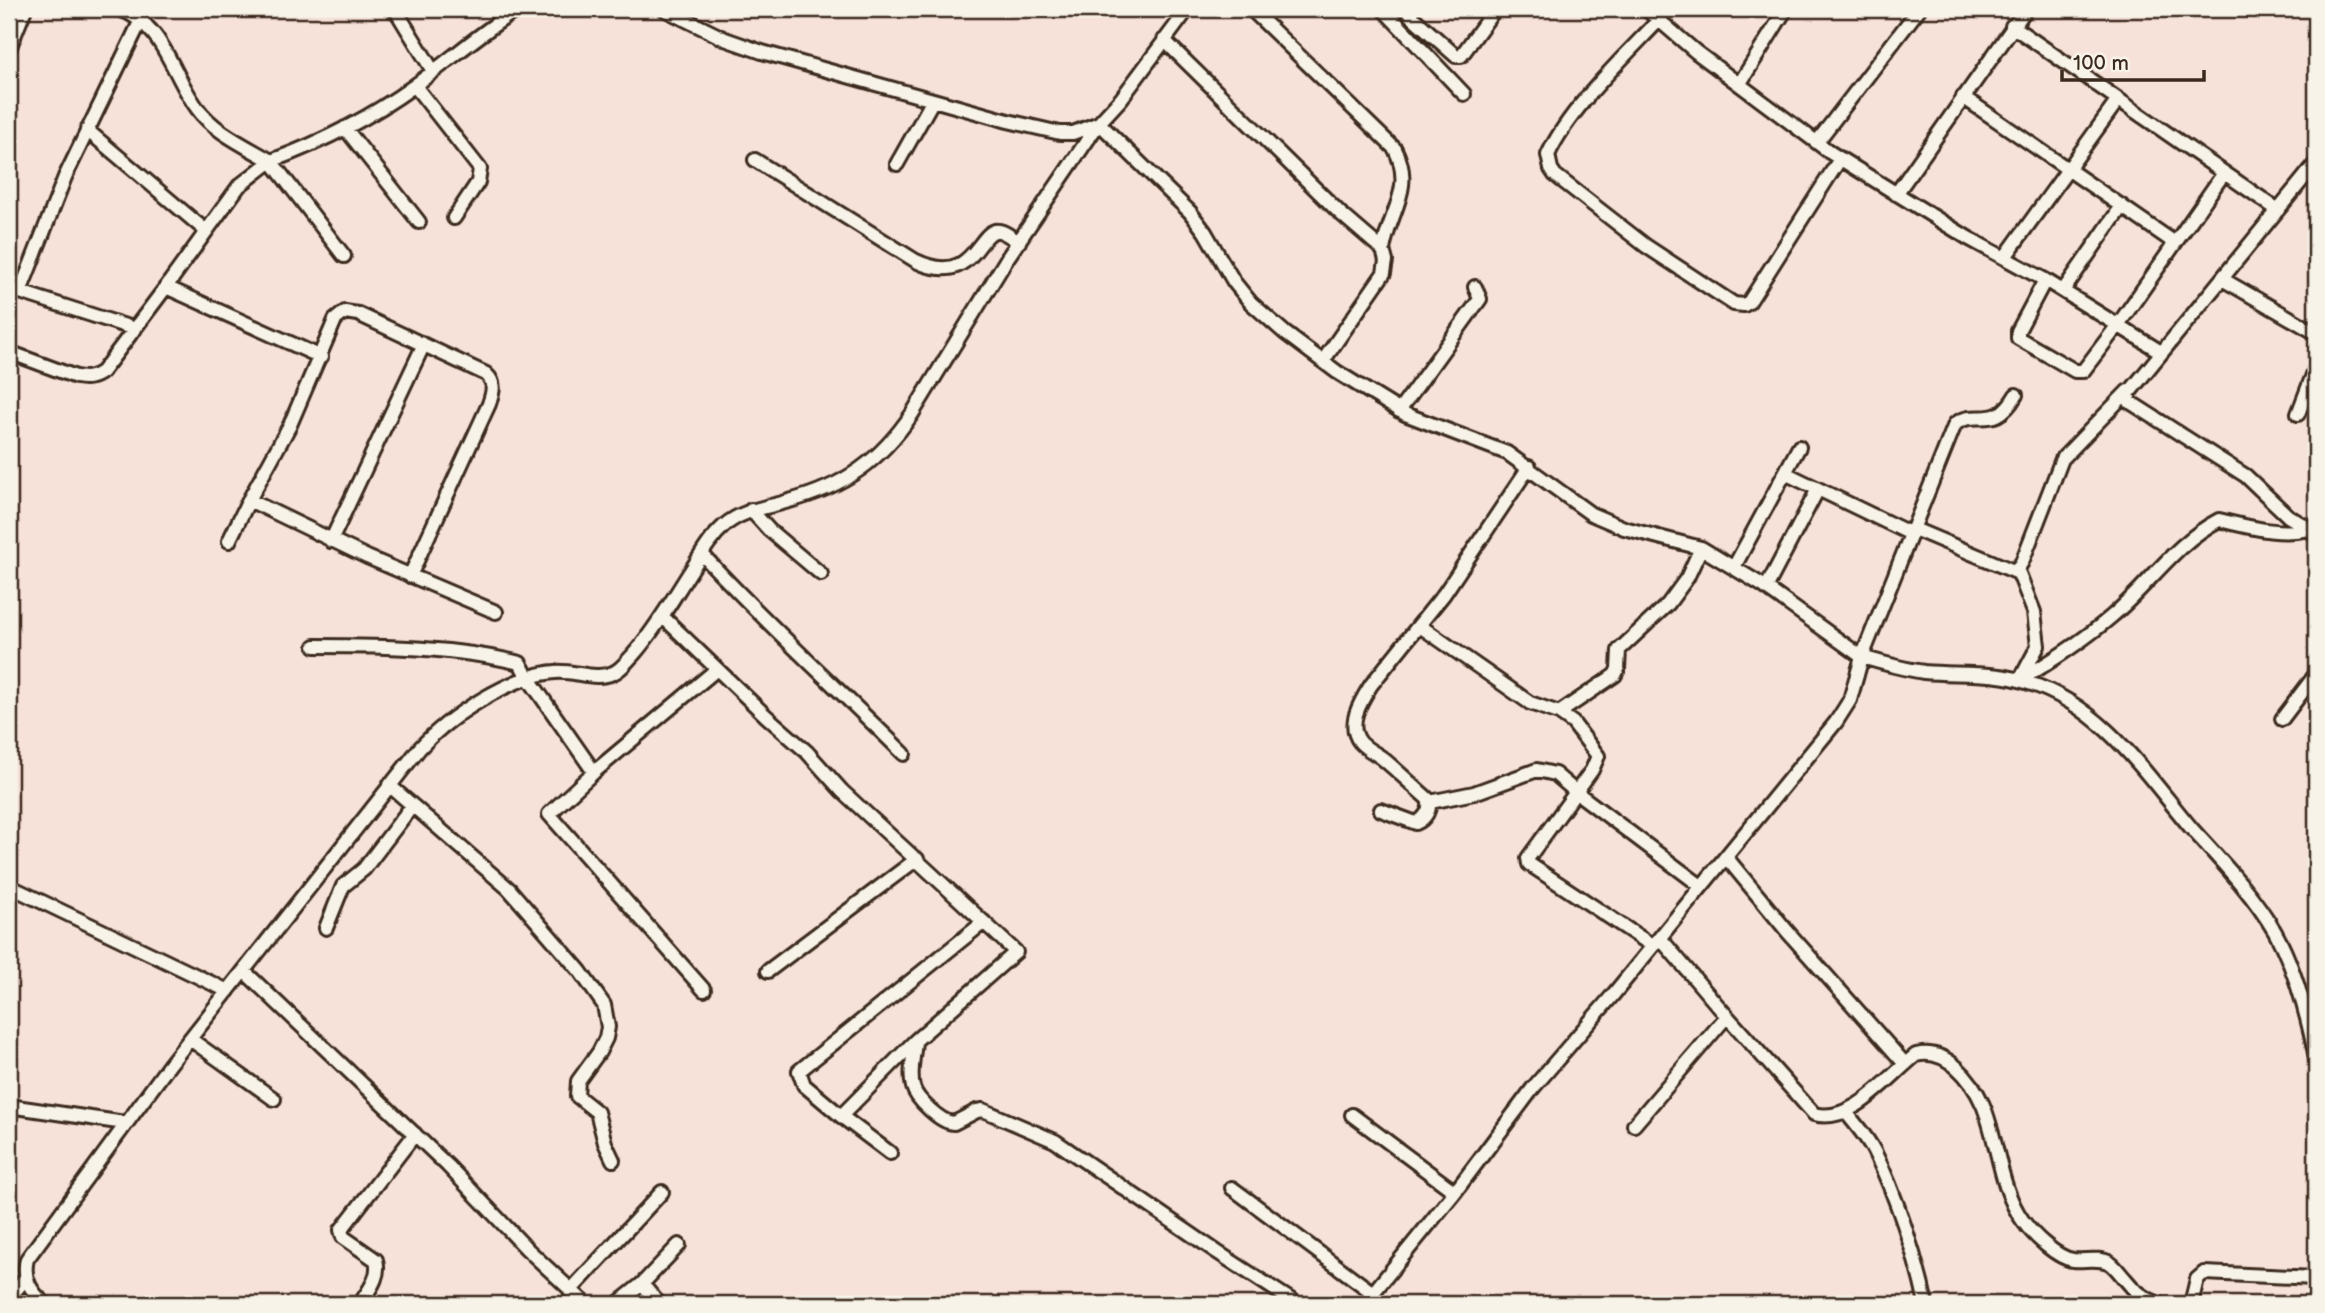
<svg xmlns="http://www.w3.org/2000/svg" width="2325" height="1313" font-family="'Balsamiq Sans',sans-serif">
<rect width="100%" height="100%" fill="#f7e2da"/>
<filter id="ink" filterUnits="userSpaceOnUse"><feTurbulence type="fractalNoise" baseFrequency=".0143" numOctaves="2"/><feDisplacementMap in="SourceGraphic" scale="14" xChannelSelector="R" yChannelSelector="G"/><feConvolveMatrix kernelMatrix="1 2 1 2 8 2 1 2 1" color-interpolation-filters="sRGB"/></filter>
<g filter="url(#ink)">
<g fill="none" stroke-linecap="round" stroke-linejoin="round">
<!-- minor casing -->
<g stroke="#3b2a1e" stroke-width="18">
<path id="minor" d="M119,9C164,24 171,73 197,108C214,132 246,146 271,161C322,142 370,118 414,86C449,61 481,32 518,9
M395,9L433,71
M664,9L725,39L762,52L1008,121L1060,133H1073L1099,123L1121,99L1188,9
M1251,9L1395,149C1415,189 1389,212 1383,250
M1383,9L1464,94
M1409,9L1410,15L1456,56H1461L1495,9
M1646,9L1696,52L1831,153L1968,238L2045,280L2161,352
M1659,20C1625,56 1568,110 1548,155L1551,169L1555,175L1646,246L1734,304L1744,305L1749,302L1840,159
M2012,26L2278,210
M1164,40L1340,213L1383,250L1386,261L1384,273L1323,361
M9,49L25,9
M1740,83L1786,9
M415,86L480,169L478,182L454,218
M1963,97L2175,243
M345,128L419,222
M87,130L206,231
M1817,142L1919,9
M755,160L916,261C975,289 978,227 999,231C1006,232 1013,239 1019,242
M2316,163L2128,394L2130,402L2246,476L2288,516L2316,533
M897,164L933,100
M1896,194L2026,9
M2005,257L2118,100
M2222,279L2316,333
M2045,280L2018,331V338L2075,371H2083L2118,325L2224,173
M166,287L239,186L271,161L344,256
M2063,291L2122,206
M135,329L20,292L65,177L141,20
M9,352L76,377C87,379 93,378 102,372L166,287L321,357
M1399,411L1480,299L1475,287
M2298,414L2316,367
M1785,473L1905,531L1914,529L2016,572L2022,562L2062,459L2128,391
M249,500L290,425L335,320L345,312L358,314L486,374C496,383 493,392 489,404L410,576
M751,510L769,530L821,574
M229,541L249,500L367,557L496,612
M331,541L423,346
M702,554C766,624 837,687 904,754
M1734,567L1799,447
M2018,571L2034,612L2038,646L2020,680
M1766,588L1818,489
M662,616L766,716L807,752L842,791L1016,952L915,1041L841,1116L890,1153
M1420,626L1530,703L1559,713
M315,646C383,646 454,647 520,663L527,676L594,772
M2020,680C2052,661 2084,640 2112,616C2149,585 2175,543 2219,520C2250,527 2278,536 2310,529L2312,532
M2282,719L2316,674
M389,785L509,889L580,971L604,1005L608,1027L606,1038L599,1052L578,1081L577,1096L597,1112L605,1143L613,1160
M1430,802L1474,793L1537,770L1555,774L1576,792L1528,858L1529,864L1653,946
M1381,810L1416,823C1425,819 1432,809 1428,799C1413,786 1398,771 1382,758C1375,753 1366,749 1360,742C1346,724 1361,701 1371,685L1444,594L1529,467
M1726,857L1787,931L1905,1064
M9,886L228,991
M1701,886L1576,792L1592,770L1598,756L1573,723L1559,713L1615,675L1618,669L1619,650L1668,604L1687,578L1701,548
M326,928L343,886L364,869L412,806
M1660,938L1718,1006L1814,1114C1852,1125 1889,1076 1916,1055C1947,1047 1972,1080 1983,1105C1998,1141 2000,1190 2023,1221C2033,1235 2057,1258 2073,1260C2085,1261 2100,1257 2110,1263C2116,1267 2120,1274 2125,1279C2134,1291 2145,1299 2159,1304
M244,971L448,1166L527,1249L586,1304
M768,971L917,859
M704,990L549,814L594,772L717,669
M190,1039L274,1099
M915,1041C914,1055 909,1073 913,1087C916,1099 941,1123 954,1123L977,1111L983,1110L1055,1141L1217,1252L1297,1304
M9,1106L125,1123
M1846,1112C1855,1124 1867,1137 1874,1151C1896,1194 1916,1257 1926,1304
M1352,1115L1455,1192
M841,1116L804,1085L799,1071L984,922
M1634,1125L1727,1016
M1232,1188L1373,1293
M642,1284L659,1304
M570,1291L662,1192
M9,1298L26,1278
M45,1304C31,1292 22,1278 27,1259L170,1064L419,749C448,717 512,675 555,672C574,670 595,681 613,673C621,670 627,661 633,655C655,630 672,600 690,572C701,555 710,538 725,525C744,509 767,508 789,501C845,486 880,461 912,414L1008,257L1099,123L1190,212L1205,232L1234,282L1251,303L1285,333L1337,372L1405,414L1507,453L1591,514L1624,528L1701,548L1762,585L1862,657L1955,424C1978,407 1994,433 2016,395
M360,1304C368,1291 381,1277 376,1260L343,1237L341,1230L415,1134
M617,1304L642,1284L679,1245
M1364,1304L1455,1192L1533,1088L1612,996L1836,722L1850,700L1862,657C1882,663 1903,669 1924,672C1959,675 1995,671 2029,683C2102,706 2145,773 2192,829C2221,861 2253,894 2275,932C2295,968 2308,1018 2316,1058
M2191,1304L2197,1279L2204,1273L2315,1278
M2315,1304L2316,1271"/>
</g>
<!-- minor -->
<use href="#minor" stroke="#f7f3e8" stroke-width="12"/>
</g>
</g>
<!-- margin -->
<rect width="2325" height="1313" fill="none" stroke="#f7f3e8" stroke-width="35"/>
<rect x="18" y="18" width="2290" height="1278" fill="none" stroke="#3b2a1e" stroke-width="2.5" filter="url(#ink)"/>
<!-- scale -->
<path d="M2062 70v10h142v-10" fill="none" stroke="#3b2a1e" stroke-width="3.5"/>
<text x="2073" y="70" font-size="21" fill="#3b2a1e" stroke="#f7f3e8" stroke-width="5" paint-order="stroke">100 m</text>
</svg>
